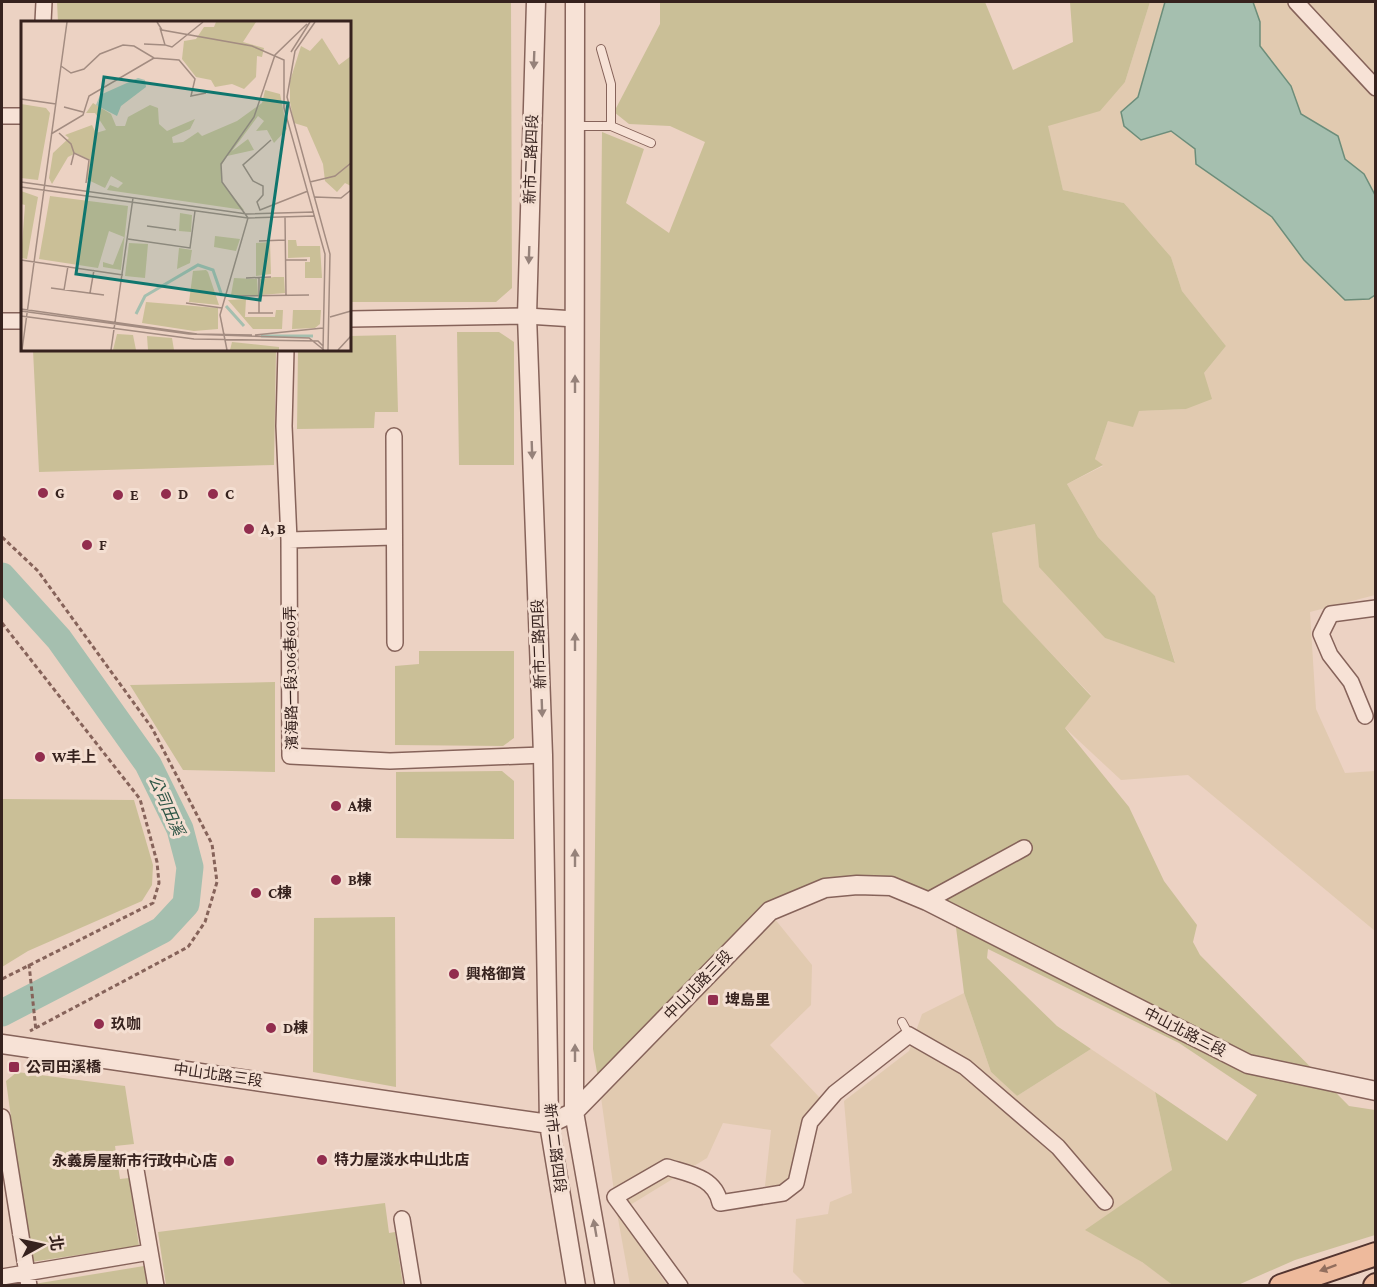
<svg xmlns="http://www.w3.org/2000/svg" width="1377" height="1287" font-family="'Crimson Pro','Noto Sans TC',serif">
<rect width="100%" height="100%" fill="#ecd2c3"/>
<!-- farmland -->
<path fill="#e1cab0" d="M1150,2H1165L1138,97L1121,112L1141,140L1170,131L1195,149L1196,164L1272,217L1304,260L1369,299L1375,295V595L1310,612L1316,709L1345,773L1375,771V931L1188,775L1121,780L1064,727L1091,695L1003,603L992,533L1035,524L1105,638L1175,662L1155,596L1098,537L1067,484L1103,466L1095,459L1108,421L1139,411L1186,409L1204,373L1226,346L1182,291L1171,257L1124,203L1063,190L1047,126L1125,82Z
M1253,2H1375V195L1364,174L1345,159L1338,136L1301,114L1291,86L1260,46V22Z
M770,913L812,965L811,1005L770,1045L820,1098L807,1112L789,1186H765L771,1130L723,1123L707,1158L617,1213L667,1285H630L617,1213L600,1090Z
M964,993L991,1072L1017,1096L1091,1049L1155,1092L1172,1170L1142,1262L1174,1285L807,1286L793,1272L796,1219L828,1214L830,1202L852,1193L844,1101L909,1051L922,1014Z"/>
<!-- green -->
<path fill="#cabf97" d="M57,2H511L512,288L496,302H350V22H58Z
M660,2H985L1013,70L1073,42L1070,2H1150L1125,82L1100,111L1048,126L1063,190L1124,203L1171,257L1182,291L1226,346L1204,373L1212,399L1186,409L1139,411L1133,427L1108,421L1095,459L1103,465L1067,484L1098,537L1155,596L1175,663L1105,638L1039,567L1035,524L992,533L1003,602L1091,696L1065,728L1129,807L1164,881L1197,925L1193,942L1200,955L1349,1106L1375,1110V1235L1295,1260L1238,1285L1174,1286L1142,1262L1085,1230L1172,1170L1155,1092L1227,1141L1257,1095L1179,1043L988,949L987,958L1057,1026L1091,1049L1017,1096L991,1072L964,993L955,919L877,889L814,892L770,913L600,1090L593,1049L602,132L644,149L626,203L669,233L705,142L670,126L629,124L614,112L660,24Z
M457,332H499L514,342V465H459Z
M396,335L398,412H375L374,428L297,429L298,350H350V336Z
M33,350H276L274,465L39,472Z
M419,651H514V738L503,746L395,745V666L419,664Z
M275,682V772L183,770L130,685Z
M502,771L514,781V839L396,838V772Z
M2,799L134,800L153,865L152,885L142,901L28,951L2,967Z
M395,917L396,1087L313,1072L314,918Z
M17,1072L125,1086L134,1144L115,1146L120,1179L129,1178L139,1246L31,1262L6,1081Z
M385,1203L389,1233L395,1232L403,1285H166L158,1232Z
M144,1266L147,1285L34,1284Z"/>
<!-- water -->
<path fill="#a5bfaf" stroke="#6c8d7a" stroke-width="1.5" d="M1165,2H1253L1260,22V46L1291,86L1301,114L1338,136L1345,159L1364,174L1375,195V295L1369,299L1345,300L1304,260L1272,217L1196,164L1195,149L1171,131L1141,140L1124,126L1121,112L1138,97Z"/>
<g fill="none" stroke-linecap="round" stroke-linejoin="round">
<!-- river -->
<path stroke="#a5bfaf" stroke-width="27" d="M2,576L59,639L148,764L180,829L190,867L186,904L162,930L2,1013"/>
<!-- service casing -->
<g stroke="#86635a" stroke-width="10">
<path id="service" d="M575,126H611V84L601,49
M611,126L651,143
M902,1022L909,1035"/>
</g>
<!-- minor casing -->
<g stroke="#86635a" stroke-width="18">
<path id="minor" d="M1296,2L1376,88
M43,22L44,2
M2,116H22
M350,319L527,316L575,319
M2,321H22
M286,350L284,426L289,540L290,756L390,761L543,755
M394,436L395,643
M289,540L394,537
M1365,716L1351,682L1330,655L1321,634L1331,614L1376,608
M927,901L1024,848
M2,1117L29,1286
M135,1164L156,1286
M402,1219L413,1286
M2,1277L150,1252
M680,1286L615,1197L667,1167C689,1174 715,1177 720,1203L783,1193L796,1183L810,1122L835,1093L909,1035L965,1067L1058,1147L1105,1202"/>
</g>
<!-- tertiary casing -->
<g stroke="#86635a" stroke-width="21">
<path id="tertiary" d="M536,2L527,316L543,755L549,1124L576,1286
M575,2L574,1112L605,1286
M2,1044L549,1124L574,1112L770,911L825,888L857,885L891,886L927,901L1248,1064L1376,1091"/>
</g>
<!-- primary casing -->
<g stroke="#53342f" stroke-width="26">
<path id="primary" d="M1281,1286L1376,1254
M1375,1286L1376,1285"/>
</g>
<!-- path -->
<path stroke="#86635a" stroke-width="3" stroke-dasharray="4.5 3" stroke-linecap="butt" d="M2,537L38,571L152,728L212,844L217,882L205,922L188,947L30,1031
M2,623L140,799L157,862L159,883L153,903L2,979
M29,964L36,1031"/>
<!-- service -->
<use href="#service" stroke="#f7e2d6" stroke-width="8"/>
<!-- minor -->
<use href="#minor" stroke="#f7e2d6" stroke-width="15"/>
<!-- tertiary -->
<use href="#tertiary" stroke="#f7e2d6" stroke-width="18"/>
<!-- primary -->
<use href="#primary" stroke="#eeba9c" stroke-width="22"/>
</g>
<!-- one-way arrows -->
<defs><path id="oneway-solid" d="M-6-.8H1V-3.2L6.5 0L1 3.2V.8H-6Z" transform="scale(1.5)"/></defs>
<g fill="#96827a">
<use href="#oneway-solid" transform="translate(534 60) rotate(92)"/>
<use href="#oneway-solid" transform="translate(529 255) rotate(92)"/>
<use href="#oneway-solid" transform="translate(575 384) rotate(-90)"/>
<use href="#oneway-solid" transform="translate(532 450) rotate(88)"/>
<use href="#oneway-solid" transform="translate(575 642) rotate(-90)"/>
<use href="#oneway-solid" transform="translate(542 708) rotate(88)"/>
<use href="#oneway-solid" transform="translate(575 858) rotate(-90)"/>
<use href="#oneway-solid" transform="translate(575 1053) rotate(-90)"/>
<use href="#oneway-solid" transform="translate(595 1228) rotate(-100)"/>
</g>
<use fill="#926e5d" href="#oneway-solid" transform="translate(1328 1268) rotate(160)"/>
<!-- markers -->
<g fill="#922d4e" stroke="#f4dfd2" stroke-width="2">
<circle cx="43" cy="493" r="6"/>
<circle cx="166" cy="494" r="6"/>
<circle cx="213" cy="494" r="6"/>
<circle cx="118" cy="495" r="6"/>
<circle cx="249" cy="529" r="6"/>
<circle cx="87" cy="545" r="6"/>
<circle cx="40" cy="757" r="6"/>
<circle cx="336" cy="806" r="6"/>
<circle cx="336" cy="880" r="6"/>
<circle cx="256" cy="893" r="6"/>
<circle cx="454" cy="974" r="6"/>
<rect x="707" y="994" width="12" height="12" rx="3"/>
<circle cx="99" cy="1024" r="6"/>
<circle cx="271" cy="1028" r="6"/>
<rect x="8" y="1061" width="12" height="12" rx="3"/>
<circle cx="322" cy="1160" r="6"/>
<circle cx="229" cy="1161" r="6"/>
</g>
<g text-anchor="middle" stroke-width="6" stroke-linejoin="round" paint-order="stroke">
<!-- street labels -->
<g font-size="15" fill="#36221e" stroke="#f4dfd2">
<text transform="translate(531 159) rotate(-88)" y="5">新市二路四段</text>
<text transform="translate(539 644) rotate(-92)" y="5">新市二路四段</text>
<text transform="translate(291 678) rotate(-91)" y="5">濱海路一段306巷60弄</text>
<text transform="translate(698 985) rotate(-46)" y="5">中山北路三段</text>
<text transform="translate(1185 1032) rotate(27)" y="5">中山北路三段</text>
<text transform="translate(218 1075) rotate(8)" y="5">中山北路三段</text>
<text transform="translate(555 1148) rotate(83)" y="5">新市二路四段</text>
</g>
<!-- poi labels -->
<g font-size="15" font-weight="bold" fill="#36221e" stroke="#f4dfd2" text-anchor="start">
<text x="55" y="498">G</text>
<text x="178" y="499">D</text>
<text x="225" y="499">C</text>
<text x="130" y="500">E</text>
<text x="261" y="534">A, B</text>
<text x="99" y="550">F</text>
<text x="52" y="762">W丰上</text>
<text x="348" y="811">A棟</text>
<text x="348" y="885">B棟</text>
<text x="268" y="898">C棟</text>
<text x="466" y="979">興格御賞</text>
<text x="725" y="1005">埤島里</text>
<text x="111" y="1029">玖咖</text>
<text x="283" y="1033">D棟</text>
<text x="26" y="1072">公司田溪橋</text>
<text x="334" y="1165">特力屋淡水中山北店</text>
<text x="217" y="1166" text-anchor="end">永義房屋新市行政中心店</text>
</g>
<!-- water labels -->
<g font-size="16" font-style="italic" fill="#2e5546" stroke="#f4dfd2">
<text transform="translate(167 805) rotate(66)" y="6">公司田溪</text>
</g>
</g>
<!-- overview -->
<g transform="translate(21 21)">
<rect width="330" height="330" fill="#ecd2c3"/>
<path d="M195,1H235L222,21L243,27L241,36L236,35L235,56L223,68L211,63L194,66L190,59L175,56L161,38L163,20L175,18L183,6H193ZM301,17L318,44L330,35V165L324,162L316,171L304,160L302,143L286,106L273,102L269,81V60L280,25L289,30ZM244,69L259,73L266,108L253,122L246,109L235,110L243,100L237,95L211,130L227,118L233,129L206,135L200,145L201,161L223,189L86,169L89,164L97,167L102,162L90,155L84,167L65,158L69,139L55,132L47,136L31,163L28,157L32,132L48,117L44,114L71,104L75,112L85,109L74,92H65L72,82L90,93L95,105H104L107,96L129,84L137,87L138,103L146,110L174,98L169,108L151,116L152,122L162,121L177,111L181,115L216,100L241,82ZM0,83L25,87L29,92L17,159L0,157ZM0,170L17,176L6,238L0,237L4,184L0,183ZM29,175L107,185L100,249L82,246V241L92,244L103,216L88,210L77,247L18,238ZM159,192L171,194L170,211L158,210ZM194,215L219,218L215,230L193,226ZM267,219H275L276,225H299L301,257H284V241H289V236L267,237ZM249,221L250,253L235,255V222ZM108,222L127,223L124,257L104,255ZM158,227L171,229L169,242L156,248ZM185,249L187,251L198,284L168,281L172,250ZM253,256H263L264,272L240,274L239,258ZM213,257L236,258L237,274H210ZM225,278L224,296H254L255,289H262L261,308H232L207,279ZM125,281L197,287V308L173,310L121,302ZM272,289H300L299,303L294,307L271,308ZM96,313L112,314L115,329H92ZM126,315L151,317L153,329H127ZM211,321L258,326V329H209Z" fill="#cabf97"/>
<path d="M117,57L124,59L125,66L100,85L96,95L75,84L79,74Z" fill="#a5bfaf"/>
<path fill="none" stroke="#a5bfaf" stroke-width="3" d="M205,285L223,305M115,293L124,275L177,244L192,249L201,275M240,315H292"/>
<path fill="none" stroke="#a38c81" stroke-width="1.5" d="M136,1L141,9L231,25L263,39V87L304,233L302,329M294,1L274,30L266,76L309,233L307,329M139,7L144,24L151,26L182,1M123,23L144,24M270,31L289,1M40,45L50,52L63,48L79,33L102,24L113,25L133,37L158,39L174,58L170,75L185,72M0,78L35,83M43,86L62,91M38,112L50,123L53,132L50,144M30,113L62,94L68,75L133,37M250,119L222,144L232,160L242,165V174L236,181L239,189L287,170M53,132L68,139L65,162M0,161L226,193L293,191M289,161L314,155L330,142M0,166L227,197L294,195M294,176L320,177L330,169M264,196L265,274M126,205L155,209M107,218L169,227L174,190M238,220L264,219M0,239L102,254M265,239H286M225,257L250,256M238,257V292M30,267L83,274M43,269L47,245M69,272L73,249M205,275L288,274M165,282L201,287M0,288L176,313L231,314M0,290L168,313L288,317L303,329M227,292H252M0,295L173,318L297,320L302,325M309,296L330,290M234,314L302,307M1,329L46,1M90,329L112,177M206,329L199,294L227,197L201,161L200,143L233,96L254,34L286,3M317,329L330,315"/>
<path fill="#0f766e" fill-opacity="0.15" stroke="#0f766e" stroke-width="3" d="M83,56L267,82L239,279L55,253Z"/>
<rect width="330" height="330" fill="none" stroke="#36221e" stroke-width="3"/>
</g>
<!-- border -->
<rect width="1377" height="1287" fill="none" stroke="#36221e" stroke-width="6"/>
<!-- north arrow -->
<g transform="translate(42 1245) rotate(82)" stroke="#f4dfd2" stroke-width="4.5" paint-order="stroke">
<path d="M0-4.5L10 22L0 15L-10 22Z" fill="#36221e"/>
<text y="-9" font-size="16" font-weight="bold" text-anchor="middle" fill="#36221e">北</text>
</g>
</svg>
